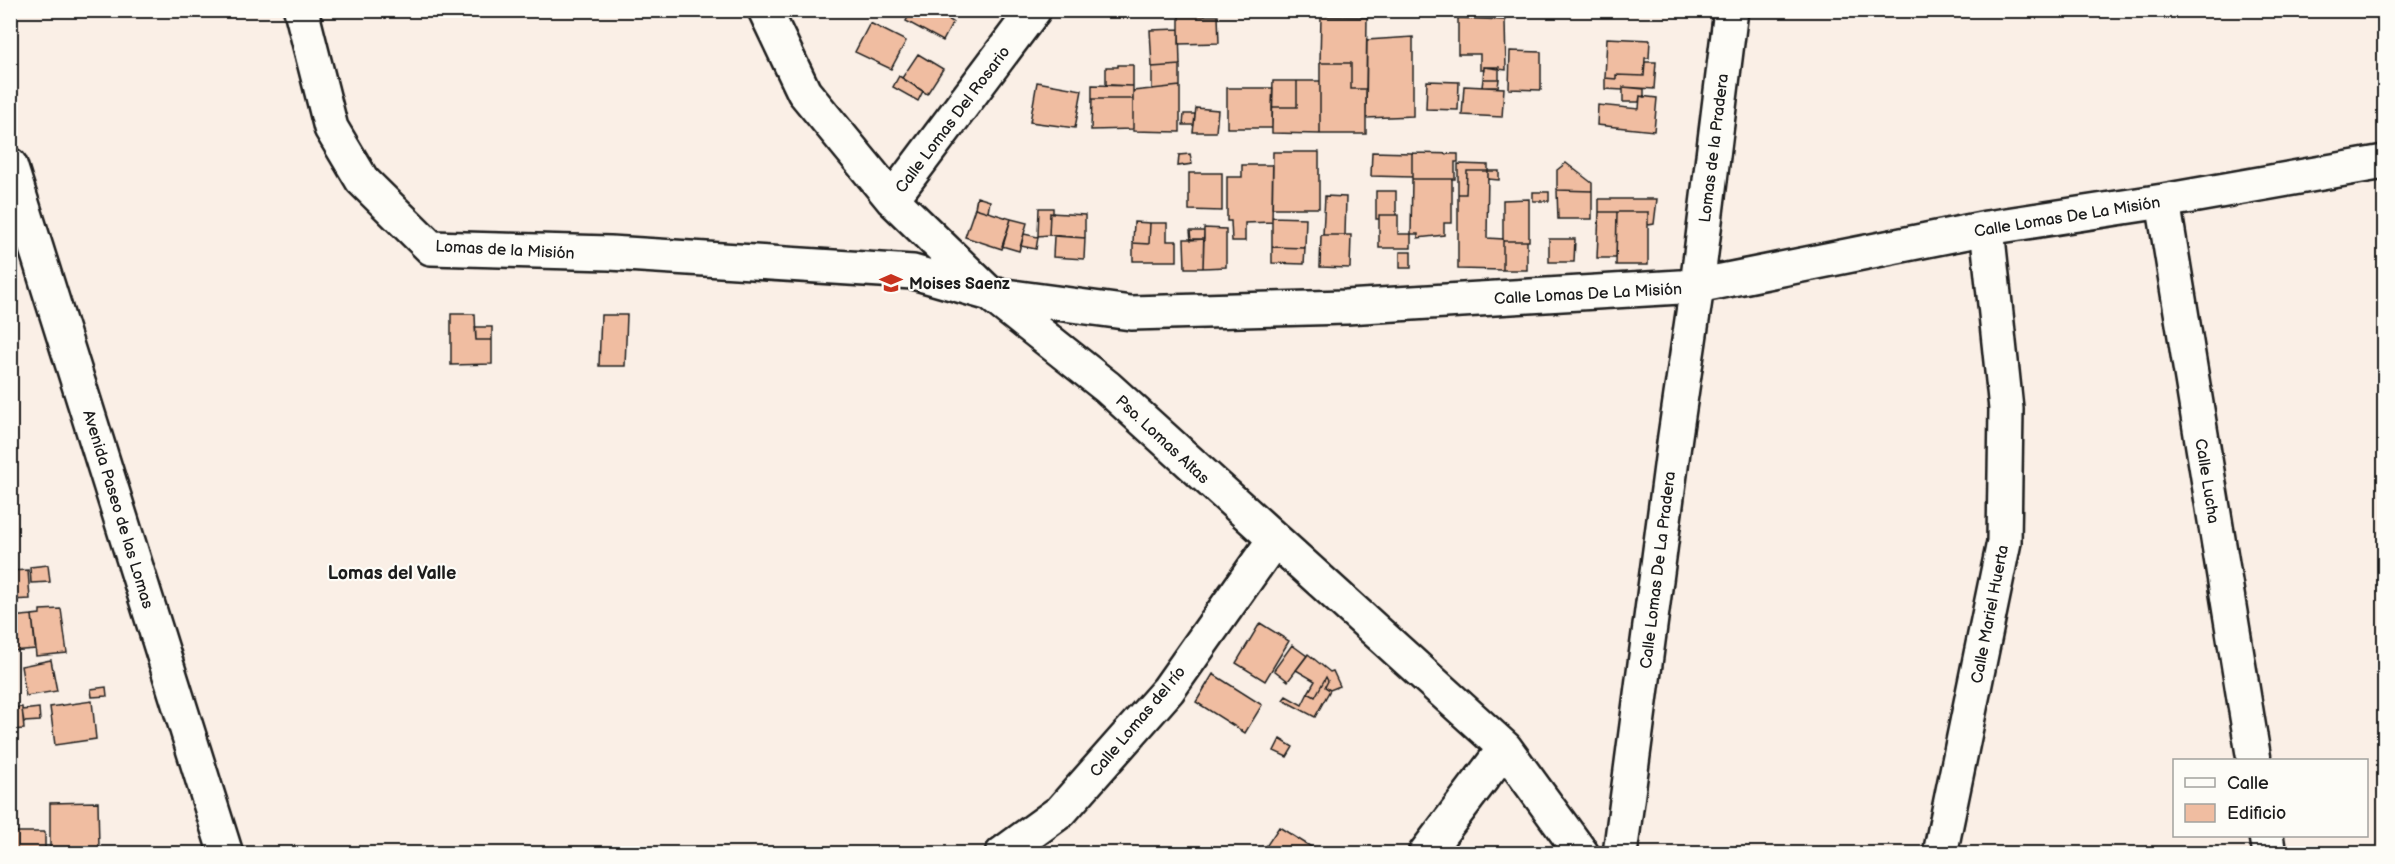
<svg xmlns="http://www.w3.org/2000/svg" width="2395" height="864" font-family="'Balsamiq Sans',sans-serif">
<rect width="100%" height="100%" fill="#faefe6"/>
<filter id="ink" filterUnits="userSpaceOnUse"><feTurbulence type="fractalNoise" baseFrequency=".0167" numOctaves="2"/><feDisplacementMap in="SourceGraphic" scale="12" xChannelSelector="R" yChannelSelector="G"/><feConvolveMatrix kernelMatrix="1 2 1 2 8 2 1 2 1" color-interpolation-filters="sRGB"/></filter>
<g filter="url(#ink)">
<!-- building -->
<path fill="#f0bda1" stroke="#1c1c1c" stroke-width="1.5" d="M912,10H933L953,22L943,41L906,21Z
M1179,16H1218L1219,43L1179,44Z
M1321,16L1367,17L1366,89H1351V63H1320Z
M1458,18L1505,20L1506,70L1484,67V70H1480V54H1458Z
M870,23L906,41L891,69L855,52Z
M1179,29L1180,65L1152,67L1150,30Z
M1413,37V116L1366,118L1367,40Z
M1607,38L1650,40L1649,58H1645L1644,76L1616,75V79L1605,78Z
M1510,51L1541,52V90L1509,89Z
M918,54L943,69L927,94L902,78Z
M1645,62H1656L1654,89L1623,87V90L1605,89V78L1616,79V75L1644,76Z
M1320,63H1351V89H1366V134H1320Z
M1118,65H1133V86L1106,85V67H1118Z
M1180,65V86L1152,89V67Z
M1484,67H1499V79H1483Z
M899,76L923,91L918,101L893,87Z
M1483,79H1499L1498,87H1482Z
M1273,81H1297V107H1272Z
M1297,81H1320V134L1272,133V107H1297Z
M1427,81L1459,82L1458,110L1426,109Z
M1037,82L1082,90L1075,128L1030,122Z
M1092,85L1133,86V99H1092Z
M1180,86V132L1133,131V91Z
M1464,86L1504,88L1502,117L1462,115Z
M1623,87L1644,89V97L1640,96L1639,102H1623Z
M1227,88H1273L1272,128H1227Z
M1640,96L1657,98L1654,131L1597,125L1598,105L1639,109Z
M1092,99H1133V129L1091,130Z
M1196,108L1218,110L1216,132H1193Z
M1184,114H1195L1194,125H1183Z
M1273,152H1319V208H1272Z
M1372,152L1412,153V177L1371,176Z
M1412,153L1458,154V162H1455V179H1412Z
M1190,154L1192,164L1178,166L1179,155Z
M1566,163L1592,183V191L1557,190V170Z
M1458,164L1488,165V171H1467L1466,194H1458Z
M1242,165H1273L1272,222L1245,223V241H1232L1231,221H1227V177H1242Z
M1467,171H1488L1487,238L1503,239V270L1458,269V194H1466Z
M1488,171H1499V180L1488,179Z
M1189,173H1222V211L1189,210Z
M1412,179H1452V223H1444V235L1418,238V234H1411Z
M1557,190L1592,191V219H1558Z
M1376,191H1396V215H1379V219H1376Z
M1533,192H1549V201H1533Z
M1325,196L1346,197L1345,235H1323Z
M977,197L990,201L988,212L975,208Z
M1529,199V241H1503V200Z
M1599,199H1657L1654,224L1648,225V212H1599Z
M975,208L1011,219L1002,249L965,237Z
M1039,208H1053V214L1050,213L1049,235L1038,236Z
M1599,212H1617L1616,258H1597Z
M1617,212H1648V265H1616Z
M1050,213L1085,215V238L1049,235Z
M1379,215H1398V234H1411V248H1379Z
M1272,217L1306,218L1305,248L1272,247Z
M1011,219L1027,223L1019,251L1002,246Z
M1134,222L1150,223L1149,244L1133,243Z
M1150,223H1167V241H1177V261H1133V243L1149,244Z
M1204,228L1226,229V267L1203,268Z
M1190,231H1204V239L1191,240Z
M1024,234L1038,237L1036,249L1021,246Z
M1321,235H1351L1350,268L1320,267Z
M1054,236L1085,238L1084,259L1053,257Z
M1184,239H1204L1203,268H1185Z
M1549,239H1575L1574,262H1549Z
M1503,241H1527V270H1503Z
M1272,247L1305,248L1304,264L1272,263Z
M1400,252H1411V268H1400Z
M451,314H475L476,340H492V364L451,365Z
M601,315H627L625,366H599Z
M475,327H492V340H476Z
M48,565L50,582L31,583L30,567Z
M28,570L30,599L10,600V571Z
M61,609L67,653L36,656L32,615L40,614V610Z
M32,615L36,649L10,651V617Z
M1260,623L1289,641L1265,681L1236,663Z
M1292,645L1307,656L1288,681L1274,670Z
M1308,654L1330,672L1333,671L1340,686L1330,690L1325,687L1328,681L1326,677L1315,697L1308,693L1315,681L1296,670Z
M51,660L57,691L26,696L21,666Z
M1213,674L1262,705L1245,733L1196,702Z
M1326,677L1328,681L1325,687L1330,690L1315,717L1283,700L1286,696L1302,705L1308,693L1315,697Z
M106,687L107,696L92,697L91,689Z
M92,701L96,739L55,745L50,707Z
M22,707L24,729L10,730V708Z
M39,708L40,721L24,722L22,710Z
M1280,739L1293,747L1287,757L1274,751Z
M98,802L99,848L50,849V803Z
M1279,827L1313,848L1309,854H1261Z
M13,832H45V854H13Z
M161,848V854H132V850Z"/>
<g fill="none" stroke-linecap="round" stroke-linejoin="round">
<!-- minor casing -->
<g stroke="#1c1c1c" stroke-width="38">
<path id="minor" d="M301,10L331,128L362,180L431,248L610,253L913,272L990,294L1131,313L1346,307L1697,286L1987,228L2163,201L2384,162
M765,10L804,92L892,199L990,294L1107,387L1505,748L1582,854
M10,165L226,854
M892,199L1034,10
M2163,201L2254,760
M2266,836L2269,854
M1002,854L1061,811L1168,690L1274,540
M1425,854L1505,748
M1620,854L1675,436L1697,286L1731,10
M1940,854L2004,542L2006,409L1987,228"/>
</g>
<!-- minor -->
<use href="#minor" stroke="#fdfcf7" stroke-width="33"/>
</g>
</g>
<!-- icons -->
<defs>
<g id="school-bare" transform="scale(1.8)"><path d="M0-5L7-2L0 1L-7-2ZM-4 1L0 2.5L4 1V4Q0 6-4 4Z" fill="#c8321e" stroke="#fdfcf7" stroke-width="2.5" paint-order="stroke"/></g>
</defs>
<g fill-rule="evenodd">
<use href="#school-bare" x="891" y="283"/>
</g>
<g text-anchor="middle" stroke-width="4.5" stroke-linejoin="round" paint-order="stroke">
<!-- street labels -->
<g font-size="16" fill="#1c1c1c" stroke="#fdfcf7">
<text transform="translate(952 119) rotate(-53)" y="6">Calle Lomas Del Rosario</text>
<text transform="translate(1713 148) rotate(-83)" y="6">Lomas de la Pradera</text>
<text transform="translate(2067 216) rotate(-9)" y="6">Calle Lomas De La Misión</text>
<text transform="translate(505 249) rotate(3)" y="6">Lomas de la Misión</text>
<text transform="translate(1588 293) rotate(-3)" y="6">Calle Lomas De La Misión</text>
<text transform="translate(1163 439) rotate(43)" y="6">Pso. Lomas Altas</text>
<text transform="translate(2208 481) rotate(81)" y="6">Calle Lucha</text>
<text transform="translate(119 509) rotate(73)" y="6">Avenida Paseo de las Lomas</text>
<text transform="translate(1657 570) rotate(-83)" y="6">Calle Lomas De La Pradera</text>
<text transform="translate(1989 614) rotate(-79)" y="6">Calle Mariel Huerta</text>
<text transform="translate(1137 721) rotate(-50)" y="6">Calle Lomas del río</text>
</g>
<!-- poi labels -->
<g font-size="16" font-weight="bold" fill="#1c1c1c" stroke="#fdfcf7" text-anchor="start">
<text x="909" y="289">Moises Saenz</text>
</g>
<!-- neighbourhood labels -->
<g font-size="18" font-weight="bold" fill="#1c1c1c" stroke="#fdfcf7">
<text x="392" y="579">Lomas del Valle</text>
</g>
</g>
<!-- margin -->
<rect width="2395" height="864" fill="none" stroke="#fdfcf7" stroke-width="36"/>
<rect x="18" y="18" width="2359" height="828" fill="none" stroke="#1c1c1c" stroke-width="2" filter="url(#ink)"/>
<!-- legend -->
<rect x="2173" y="759" width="195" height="78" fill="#fdfcf7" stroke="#a3a29f" stroke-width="1.5"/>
<rect x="2185" y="778" width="30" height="9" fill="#fdfcf7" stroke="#a3a29f" stroke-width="1.5"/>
<text x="2227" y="789" font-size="18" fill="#1c1c1c">Calle</text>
<rect x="2185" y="804" width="30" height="18" fill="#f0bda1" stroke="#a3a29f" stroke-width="1.5"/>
<text x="2227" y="819" font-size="18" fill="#1c1c1c">Edificio</text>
</svg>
